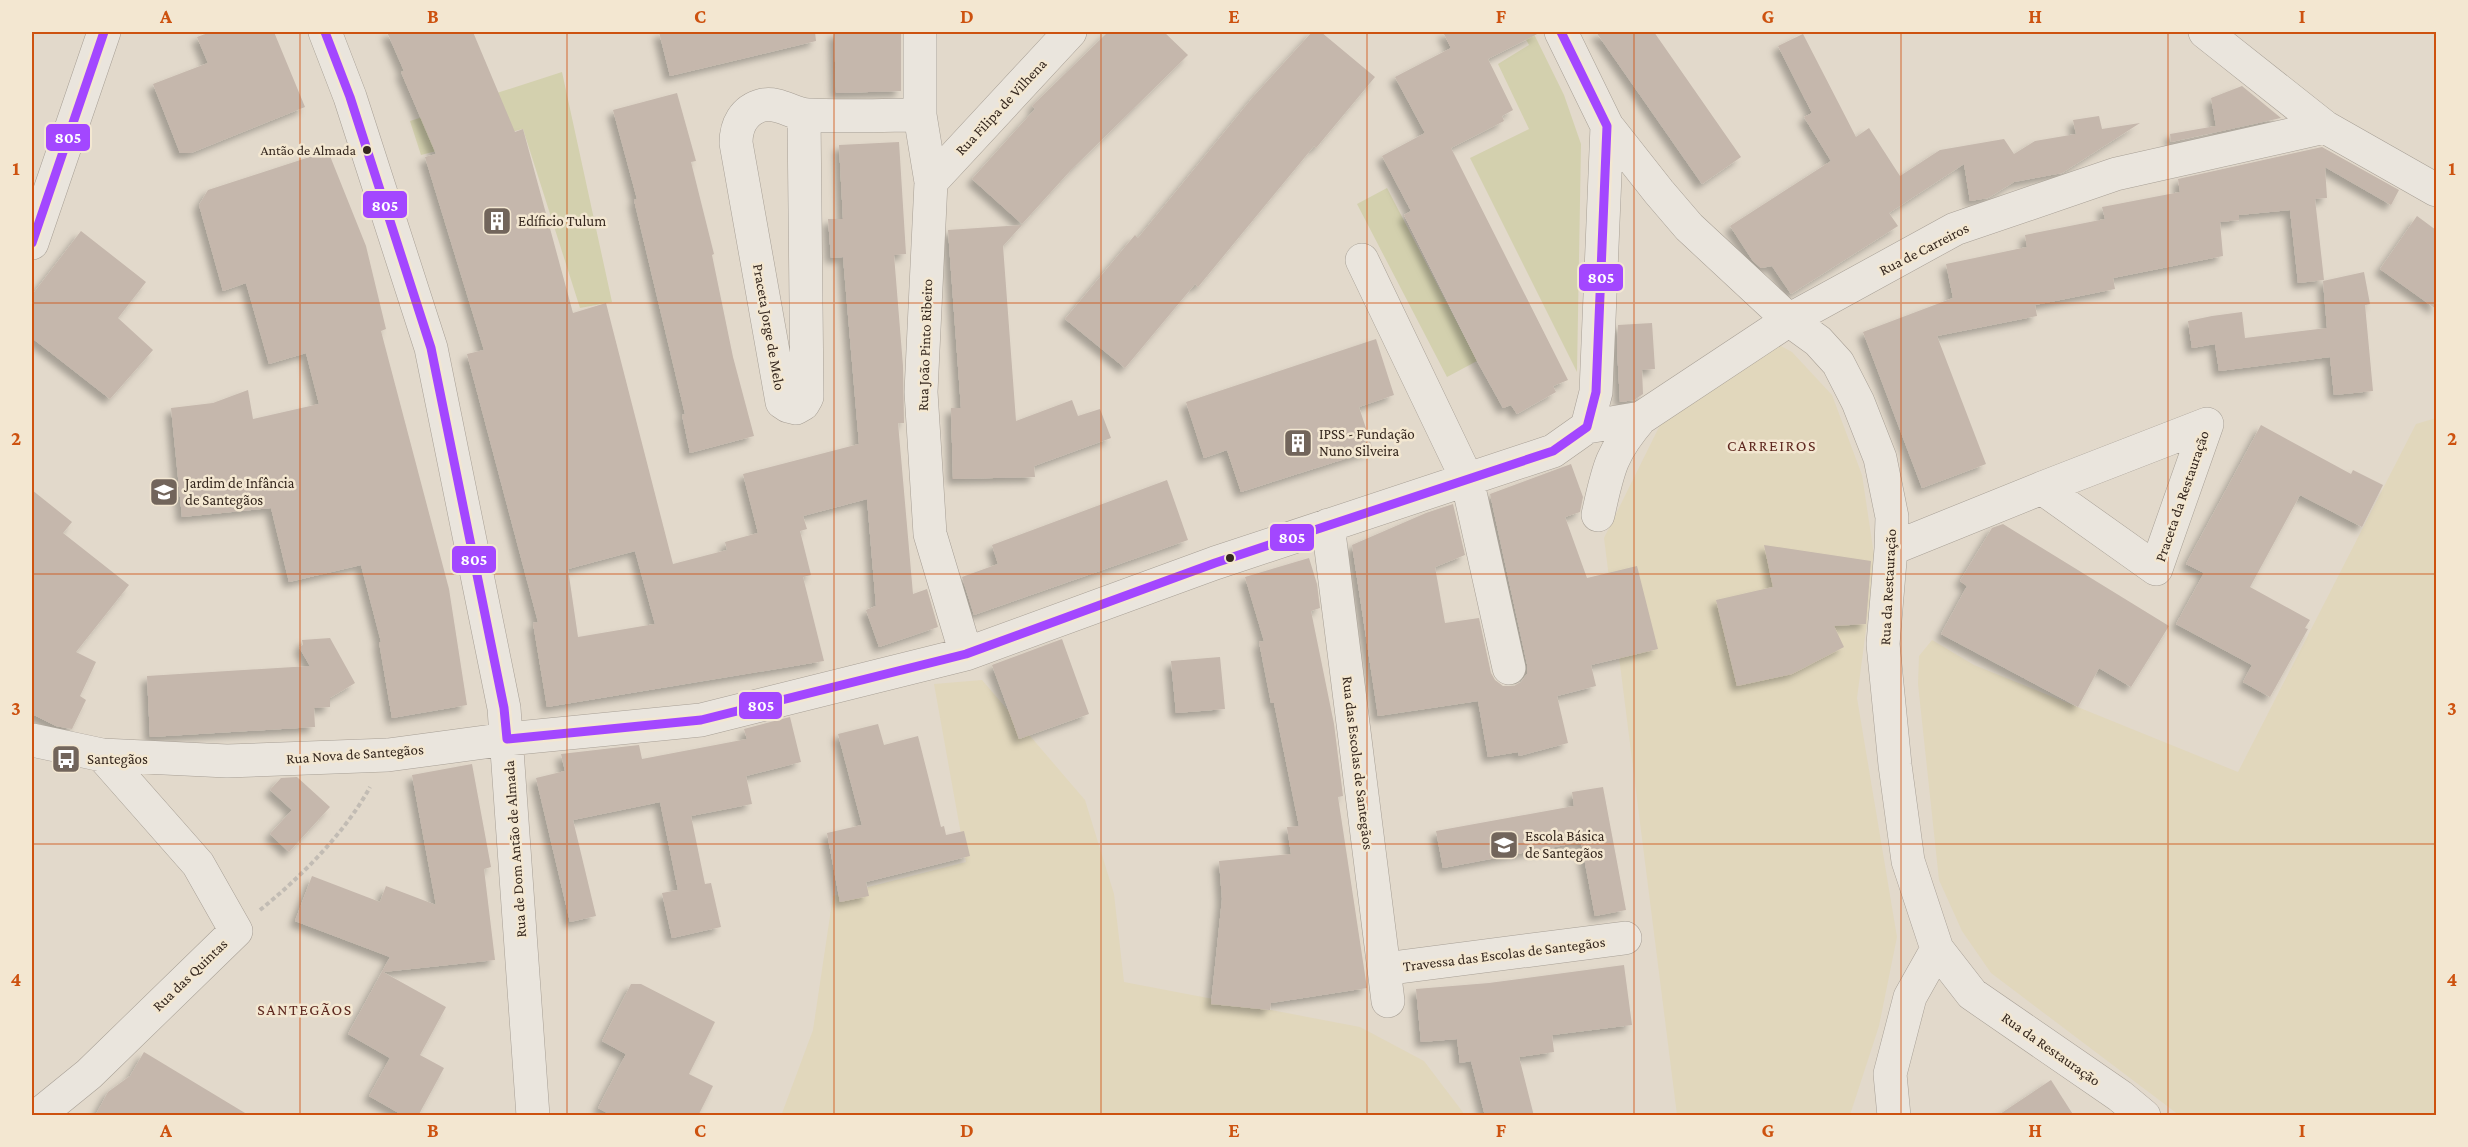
<svg xmlns="http://www.w3.org/2000/svg" width="2468" height="1147" font-family="'Crimson Pro',serif">
<defs>
<filter id="shadow"><feDropShadow dx="-5.5" dy="5.5" stdDeviation="3" flood-color="#0004"/></filter>
</defs>
<rect width="100%" height="100%" fill="#e2d9cb"/>
<!-- farmland -->
<path fill="#e1d7bc" d="M1777,344L1792,352L1832,395L1862,475L1875,561L1857,698L1897,937L1879,1026L1850,1115H1677L1604,538L1664,417Z
M2436,418V1115H2179L1991,973L1962,931L1939,880L1918,684L1919,656L1932,640L1974,665L2238,772L2416,424Z
M982,680L1085,800L1114,894L1124,982L1360,1027L1424,1061L1465,1115L781,1116L813,1030L833,896L966,862L934,684Z"/>
<!-- green -->
<path fill="#d3d0ae" d="M1522,32H1533L1564,95L1581,144L1577,372L1470,158L1529,129L1498,64L1529,45Z
M562,72L612,302L580,308L523,129L421,155L410,121Z
M1387,188L1477,361L1447,377L1357,204Z"/>
<!-- building -->
<path fill="#c5b7ac" fill-rule="evenodd" filter="url(#shadow)" d="M211,32H274L305,107L191,153H180L153,84L208,63L197,37Z
M387,32H473L515,132L523,129L573,313L606,303L673,564L727,550L725,542L758,533L743,474L859,444L843,257L831,258L828,219H843L839,145L899,142L906,254L894,255L903,366L904,423H898L913,594L927,589L938,627L879,647L866,610L876,606L867,499L803,516L807,529L800,531L811,575L803,577L824,661L547,707L533,623L538,622L467,354L484,350L425,157L436,154L401,72L404,71ZM635,551L655,624L578,637L568,569Z
M659,32H815L816,41L670,76Z
M834,32H901V91L836,93Z
M1108,32H1164L1188,55L1070,171L1022,224L972,179L1035,109L1032,106Z
M1312,32H1321L1375,77L1316,148L1314,146L1198,287L1195,284L1125,368L1065,319L1135,235L1138,238L1253,97Z
M1443,32H1541L1488,59L1513,110L1502,116L1504,121L1451,148L1568,380L1553,386L1556,392L1517,414L1511,405L1503,408L1477,361L1404,215L1411,211L1382,156L1425,133L1395,77L1451,48Z
M1596,32H1654L1741,157L1702,184Z
M1803,34L1856,137L1869,128L1900,176L1940,150L2004,139L2014,154L2035,141L2076,134L2073,120L2099,116L2102,129L2140,123L2062,173L2014,182L1988,198L1970,201L1964,164L1889,213L1898,226L1791,294L1772,266L1761,268L1753,261L1730,226L1831,161L1804,117L1812,113L1778,46Z
M2242,86L2281,118L2171,142L2170,134L2216,126L2211,98Z
M677,93L696,161L691,162L714,254L712,255L733,357L754,436L690,453L682,415L685,414L634,200L637,199L613,110Z
M2322,147L2399,190L2391,205L2325,167L2327,198L2315,199L2324,280L2298,283L2290,210L2239,215V220L2220,222L2223,256L2113,278L2115,289L2035,305L2037,316L1937,336L1986,464L1922,488L1863,332L1953,298L1946,264L2027,247L2025,235L2105,219L2102,207L2180,192L2178,179Z
M328,151L366,246L386,329L381,331L449,589L467,705L392,718L379,642H381L361,565L289,582L271,508L182,517L171,408L213,403L248,390L253,419L319,404L306,353L269,364L246,283L223,291L199,205L208,190Z
M2417,216L2436,230V309L2380,269Z
M1022,225L1003,246L1016,421L1072,400L1078,416L1100,409L1111,438L1034,466L1035,477L953,479L951,408H961L948,230Z
M81,231L146,282L118,318L153,350L110,399L32,338V295Z
M2364,272L2370,304L2365,305L2373,391L2334,395L2330,357L2219,371L2215,344L2192,348L2188,321L2212,316L2242,312L2245,338L2327,328L2323,281Z
M1652,323L1655,369L1642,370L1643,394L1634,400L1620,402L1617,348L1618,325Z
M1376,339L1394,395L1359,407L1373,450L1241,492L1227,450L1204,458L1186,402Z
M2261,425L2351,474L2353,470L2383,485L2362,527L2300,495L2250,587L2310,620L2305,628L2308,629L2270,697L2243,682L2252,665L2176,624L2204,573L2186,564Z
M1571,464L1583,497L1580,512L1565,517L1587,578L1637,566L1658,649L1591,665L1596,686L1557,696L1568,743L1519,756L1518,752L1488,757L1478,701L1378,716L1352,545L1426,513L1453,504L1465,555L1435,567L1445,623L1479,618L1491,673L1495,680L1503,686H1514L1521,682L1527,674V664L1490,494Z
M1167,480L1188,540L974,615L962,577L998,564L992,545Z
M32,490L72,522L63,533L129,585L76,652L96,662L80,696L86,700L72,729L56,726L32,714Z
M2003,524L2169,626L2131,687L2099,668L2078,707L1941,634L1967,586L1960,581L1992,528Z
M1764,545L1871,561L1866,624L1834,626L1844,647L1792,674L1737,686L1716,600L1773,587Z
M1309,558L1317,584L1320,608L1311,611L1334,724L1343,796L1338,797L1367,988L1271,1003L1270,1010L1211,1004L1222,899L1219,861L1291,854L1287,827L1299,826L1274,703H1271L1259,642L1264,641L1245,577Z
M330,638L355,683L330,698V707L314,708L315,727L150,737L147,676L310,666L299,647L303,645L302,640Z
M1062,639L1089,714L1019,739L992,665Z
M1220,657L1225,709L1176,713L1171,661Z
M790,717L801,762L746,776L752,804L691,816L705,884L711,883L721,927L672,938L662,893L678,890L660,802L573,820L596,916L570,922L536,778L565,771L561,754L639,745L642,759L747,739L744,729Z
M878,724L884,745L918,736L941,827L944,826L946,835L964,831L970,856L866,882L869,896L840,902L827,833L862,825L838,734Z
M472,764L491,867L484,869L495,960L383,972L446,1007L420,1055L444,1068L418,1116H404L369,1096L390,1058L348,1034L390,957L295,921L312,876L380,902L386,886L436,905L412,775Z
M297,777L330,807L289,852L270,834L292,810L270,790L281,778Z
M1603,787L1626,910L1595,916L1581,842L1443,868L1436,831L1574,806L1572,792Z
M1624,965L1632,1025L1552,1035L1554,1052L1519,1057L1534,1116H1485L1471,1061L1460,1063L1457,1039L1421,1042L1416,989L1489,983Z
M631,984H641L715,1022L689,1074L713,1086L698,1116H613L598,1108L626,1054L602,1041Z
M144,1052L250,1116H95L108,1092L130,1076Z
M2051,1080L2074,1116H1997Z"/>
<g fill="none" stroke-linecap="round" stroke-linejoin="round">
<!-- minor casing -->
<g stroke="#a79f95" stroke-width="34">
<path id="minor" d="M325,32L350,97L431,348L504,708L533,1116
M920,32V115L931,182L921,392L930,534L966,654
M1561,32L1607,126L1659,192L1689,227L1789,320L1818,341L1838,363L1858,402L1880,458L1892,517L1891,549L1883,644L1895,765L1908,861L1937,949L1972,994L2120,1096L2144,1116
M2205,32L2325,127L2436,190
M804,115L807,397L803,404L796,408L788,406L782,402L736,143C736,126 743,110 763,105C779,102 793,114 808,115C845,117 883,115 920,115
M931,182L1070,32
M32,243L104,32
M1362,260L1467,479L1509,668
M1587,427L1641,418L1789,320L1955,229L2116,174L2325,127
M1598,515C1608,470 1610,454 1641,418
M1328,525L1388,1001
M1891,549L2042,488L2156,569L2207,424L2042,488
M32,740L102,755L227,761L388,755L507,739L701,720L966,654L1215,563L1553,451L1587,427L1596,392L1607,126
M1384,969L1625,938
M32,1115L41,1113L89,1074L236,931L198,864L102,755
M1894,1116L1890,1074L1910,997L1937,949"/>
</g>
<!-- path -->
<path stroke="#c2bcb4" stroke-width="4" stroke-dasharray="4.5 3" stroke-linecap="butt" d="M260,910C301,877 345,833 370,787"/>
<!-- minor -->
<use href="#minor" stroke="#eae5dd" stroke-width="33"/>
<!-- bus-1 casing -->
<g stroke="#f3e7d1" stroke-width="14">
<path id="bus-1" d="M325,32L350,97L431,348L504,708L507,739
M32,243L104,32
M507,739L701,720L966,654L1215,563L1553,451L1587,427L1596,392L1607,126L1561,32"/>
</g>
<!-- bus-1 -->
<use href="#bus-1" stroke="#a347ff" stroke-width="9"/>
</g>
<!-- grid -->
<path fill="none" stroke="#cd520f" stroke-width="1.5" stroke-opacity="0.55" d="M300,32V1116M567,32V1116M834,32V1116M1101,32V1116M1367,32V1116M1634,32V1116M1901,32V1116M2168,32V1116M32,303H2436M32,574H2436M32,844H2436"/>
<!-- icons -->
<defs>
<g id="building-square" transform="scale(1.5)"><rect x="-9" y="-9" width="18" height="18" rx="4" fill="#72655b" stroke="#f3e7d1"/><path d="M-4-6H4V6H1V3H-1V6H-4ZM-2.5-4.3h1.7v1.8h-1.7ZM.8-4.3h1.7v1.8H.8ZM-2.5-1h1.7V.8h-1.7ZM.8-1h1.7V.8H.8Z" fill="#fff"/></g>
<g id="school-square" transform="scale(1.5)"><rect x="-9" y="-9" width="18" height="18" rx="4" fill="#72655b" stroke="#f3e7d1"/><path d="M0-5L7-2L0 1L-7-2ZM-4 1L0 2.5L4 1V4Q0 6-4 4Z" fill="#fff"/></g>
<g id="bus-square" transform="scale(1.5)"><rect x="-9" y="-9" width="18" height="18" rx="4" fill="#72655b" stroke="#f3e7d1"/><path d="M-5-6H5V4H4V6H2V4H-2V6H-4V4H-5ZM-3.5-4V0h7V-4ZM-3.5 1.2v1.5H-2V1.2ZM2 1.2v1.5H3.5V1.2Z" fill="#fff"/></g>
</defs>
<g fill-rule="evenodd">
<use href="#building-square" x="497" y="221"/>
<use href="#building-square" x="1298" y="443"/>
<use href="#school-square" x="164" y="492"/>
<use href="#bus-square" x="66" y="759"/>
<use href="#school-square" x="1504" y="845"/>
</g>
<!-- markers -->
<g fill="#35271e" stroke="#f3e7d1" stroke-width="2">
<circle cx="367" cy="150" r="5"/>
<circle cx="1230" cy="558" r="5"/>
</g>
<g text-anchor="middle" stroke-width="5" stroke-linejoin="round" paint-order="stroke">
<!-- bus labels -->
<g font-size="14" fill="#35271e" stroke="#f3e7d1" text-anchor="end">
<text x="356" y="155">Antão de Almada</text>
</g>
<!-- street labels -->
<g font-size="15" fill="#35271e" stroke="#f3e7d1">
<text transform="translate(1001 107) rotate(-47)" y="5">Rua Filipa de Vilhena</text>
<text transform="translate(1924 249) rotate(-27)" y="5">Rua de Carreiros</text>
<text transform="translate(769 327) rotate(80)" y="5">Praceta Jorge de Melo</text>
<text transform="translate(925 345) rotate(-88)" y="5">Rua João Pinto Ribeiro</text>
<text transform="translate(2182 496) rotate(-71)" y="5">Praceta da Restauração</text>
<text transform="translate(1888 587) rotate(-87)" y="5">Rua da Restauração</text>
<text transform="translate(355 754) rotate(-4)" y="5">Rua Nova de Santegãos</text>
<text transform="translate(1358 763) rotate(83)" y="5">Rua das Escolas de Santegãos</text>
<text transform="translate(515 849) rotate(-94)" y="5">Rua de Dom Antão de Almada</text>
<text transform="translate(1504 954) rotate(-7)" y="5">Travessa das Escolas de Santegãos</text>
<text transform="translate(190 975) rotate(-44)" y="5">Rua das Quintas</text>
<text transform="translate(2051 1049) rotate(35)" y="5">Rua da Restauração</text>
</g>
<!-- poi labels -->
<g font-size="15" fill="#35271e" stroke="#f3e7d1" text-anchor="start">
<text x="518" y="226">Edíficio Tulum</text>
<text x="1319" y="439">IPSS - Fundação<tspan x="1319" dy="17">Nuno Silveira</tspan></text>
<text x="185" y="488">Jardim de Infância<tspan x="185" dy="17">de Santegãos</tspan></text>
<text x="87" y="764">Santegãos</text>
<text x="1525" y="841">Escola Básica<tspan x="1525" dy="17">de Santegãos</tspan></text>
</g>
<!-- neighbourhood labels -->
<g font-size="16" letter-spacing="1.5" fill="#5f2920" stroke="#f3e7d1">
<text x="1772" y="451">CARREIROS</text>
<text x="305" y="1015">SANTEGÃOS</text>
</g>
</g>
<g stroke="#f3e7d1" stroke-width="2">
<rect x="45" y="123" width="46" height="29" rx="6" fill="#a347ff"/>
<rect x="362" y="190" width="46" height="29" rx="6" fill="#a347ff"/>
<rect x="1578" y="263" width="46" height="29" rx="6" fill="#a347ff"/>
<rect x="1269" y="523" width="46" height="29" rx="6" fill="#a347ff"/>
<rect x="451" y="545" width="46" height="29" rx="6" fill="#a347ff"/>
<rect x="738" y="691" width="45" height="29" rx="6" fill="#a347ff"/>
</g>
<g font-size="16" text-anchor="middle" font-weight="bold" fill="#fff">
<text x="68" y="143">805</text>
<text x="385" y="211">805</text>
<text x="1601" y="283">805</text>
<text x="1292" y="543">805</text>
<text x="474" y="565">805</text>
<text x="761" y="711">805</text>
</g>
<!-- border -->
<rect width="2468" height="1147" fill="none" stroke="#f3e7d1" stroke-width="66"/>
<rect x="33" y="33" width="2402" height="1081" fill="none" stroke="#cd520f" stroke-width="2"/>
<g font-size="20" text-anchor="middle" font-weight="bold" fill="#cd520f">
<text x="166" y="23">A</text>
<text x="433" y="23">B</text>
<text x="700" y="23">C</text>
<text x="967" y="23">D</text>
<text x="1234" y="23">E</text>
<text x="1501" y="23">F</text>
<text x="1768" y="23">G</text>
<text x="2035" y="23">H</text>
<text x="2302" y="23">I</text>
<text x="16" y="175">1</text>
<text x="2452" y="175">1</text>
<text x="16" y="445">2</text>
<text x="2452" y="445">2</text>
<text x="16" y="715">3</text>
<text x="2452" y="715">3</text>
<text x="16" y="986">4</text>
<text x="2452" y="986">4</text>
<text x="166" y="1137">A</text>
<text x="433" y="1137">B</text>
<text x="700" y="1137">C</text>
<text x="967" y="1137">D</text>
<text x="1234" y="1137">E</text>
<text x="1501" y="1137">F</text>
<text x="1768" y="1137">G</text>
<text x="2035" y="1137">H</text>
<text x="2302" y="1137">I</text>
</g>
</svg>
